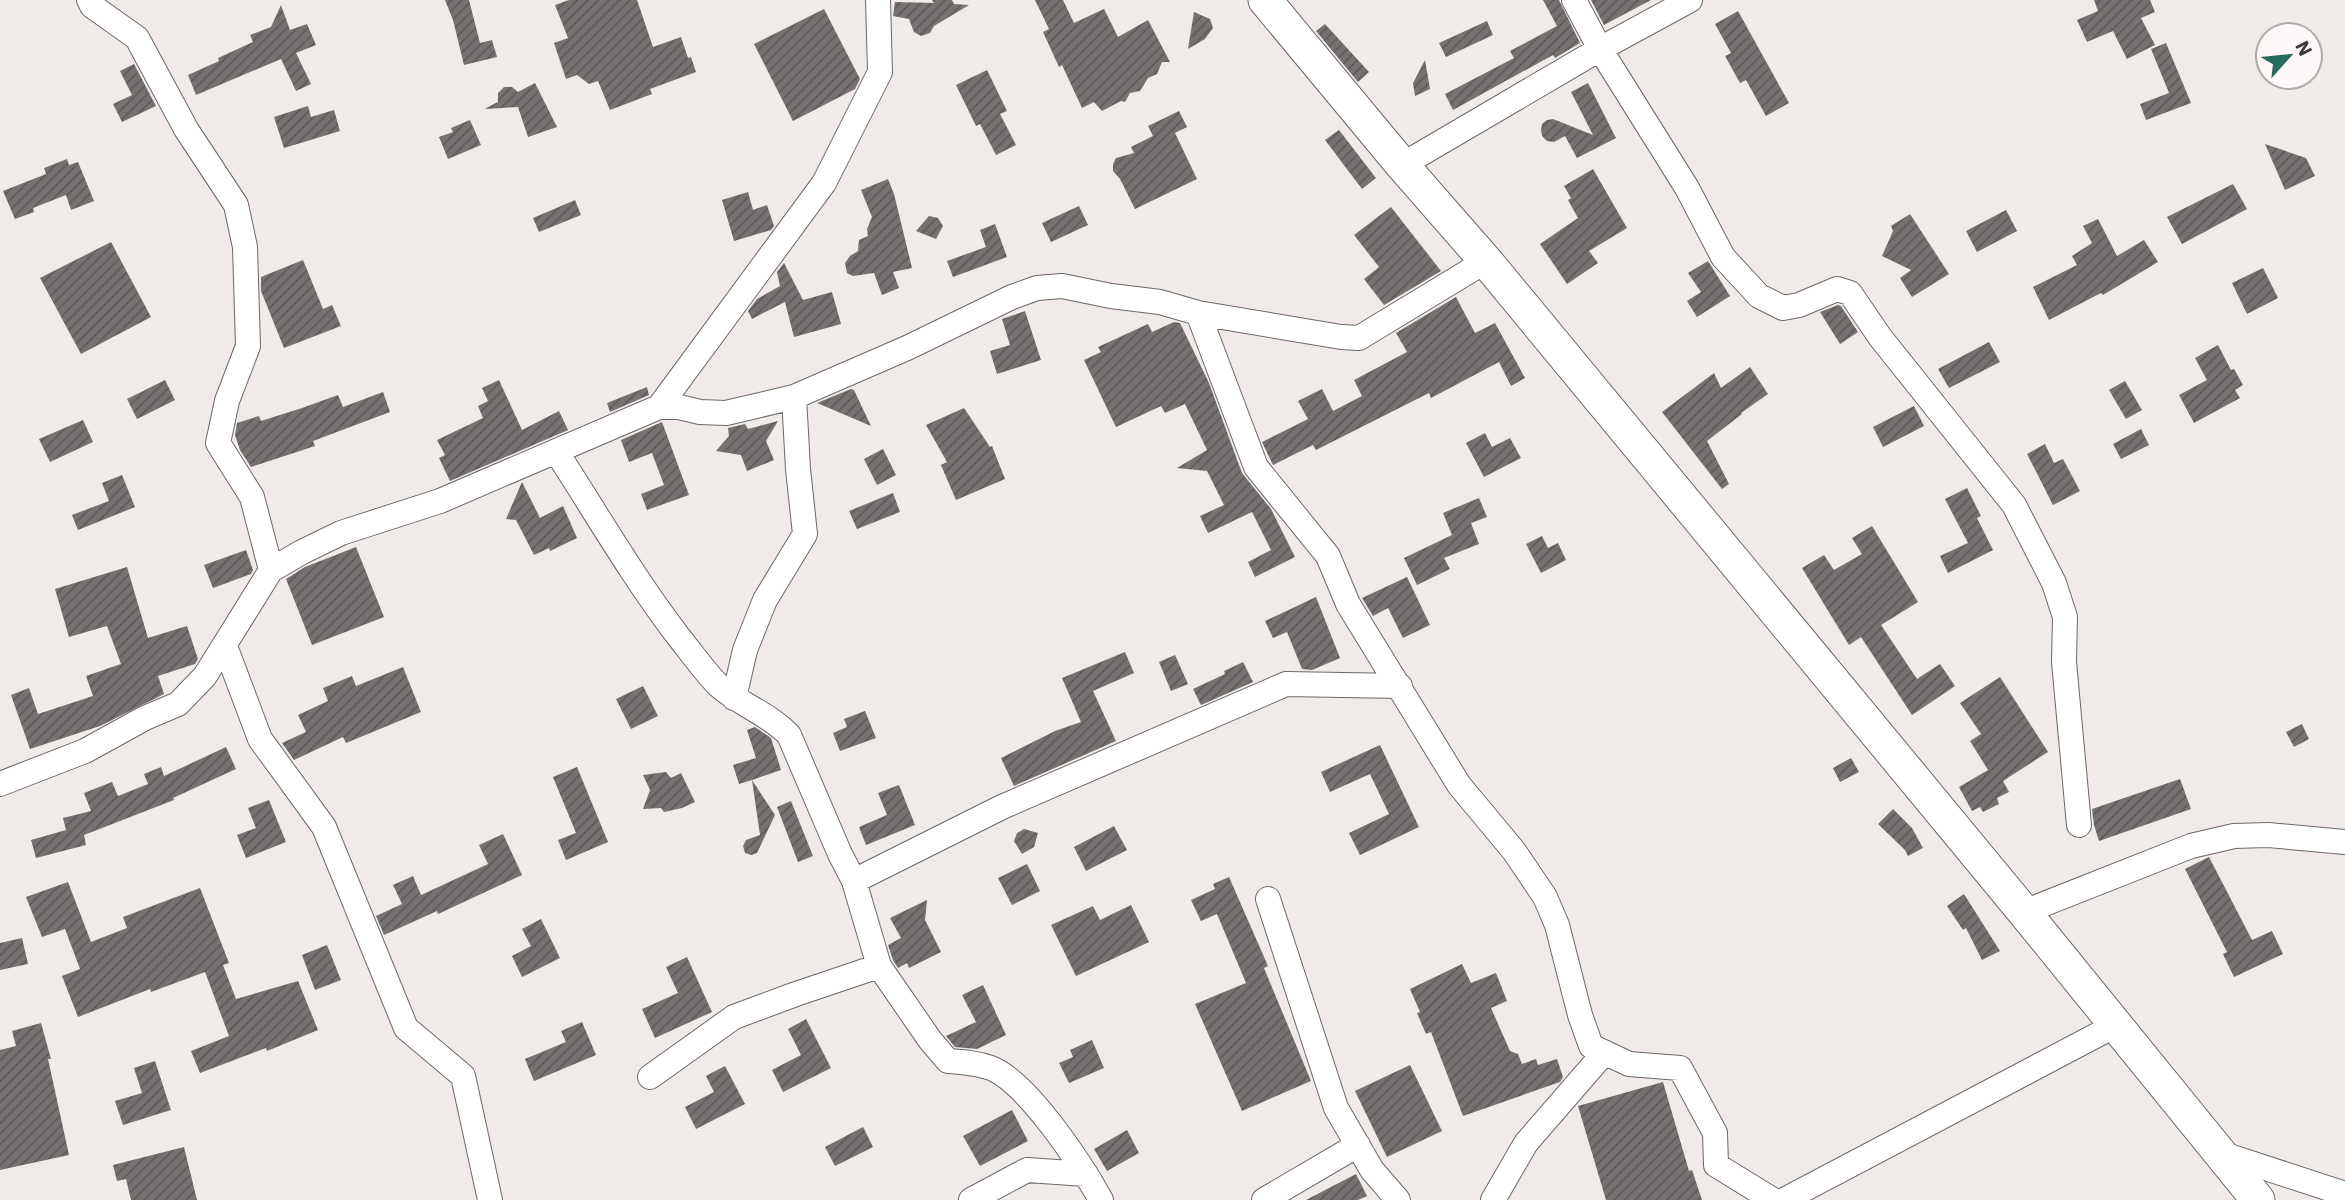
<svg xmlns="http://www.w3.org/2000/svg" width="2345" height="1200" font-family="'IBM Plex Sans',sans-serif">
<defs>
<pattern id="building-hatch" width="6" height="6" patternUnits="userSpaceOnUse" patternTransform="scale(1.75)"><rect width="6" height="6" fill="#777272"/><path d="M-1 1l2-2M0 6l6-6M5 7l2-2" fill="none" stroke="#5e5a5a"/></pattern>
</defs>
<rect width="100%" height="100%" fill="#f0eae9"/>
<!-- building -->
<path fill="url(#building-hatch)" d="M445,0H469L480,43L492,40L497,57L464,65L453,20Z
M569,0H637L653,47L681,37L688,58L691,57L696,72L650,89L652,94L610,110L598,81L589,84L577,75L566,79L554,43L568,38L555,5Z
M932,0H952L954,4L969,5L934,26L930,33L921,36L914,32L909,19L893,16L895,2L934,3Z
M1035,0H1063L1074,23L1104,9L1118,37L1148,20L1170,62H1162L1157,74L1148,78L1140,91L1130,93L1125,102L1121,101L1102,111L1094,102L1082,108L1062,65L1059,67L1043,32L1049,29Z
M1543,0H1559L1580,43L1555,58L1553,55L1453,110L1445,94L1514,58L1510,51L1557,26Z
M1591,0H1651L1604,25Z
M2094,0H2150L2155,12L2141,18L2155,45L2127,59L2113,31L2087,42L2077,20L2098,11Z
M281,5L290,30L307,24L316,45L296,53L311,84L296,91L281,59L196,95L188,75L219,61L218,58L253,42L250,35L271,27Z
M824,9L860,79L855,89L793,121L754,44Z
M1738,11L1789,103L1766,116L1746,80L1740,83L1725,56L1731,53L1715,24Z
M1194,12L1210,19L1213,28L1205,39L1188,49Z
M1487,21L1493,35L1446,57L1439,43Z
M1325,24L1369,72L1358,82L1316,31Z
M2166,43L2191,103L2146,120L2140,104L2169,93L2151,49Z
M1425,60L1430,89L1415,96L1413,83Z
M134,64L156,106L122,122L113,104L132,95L120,71Z
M987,70L1007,111L1000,114L1016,145L996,155L980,124L976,126L956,85Z
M535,83L557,127L528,137L518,107L484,109L498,102V93L504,87H512L518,92Z
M1588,83L1616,138L1577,158L1565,136L1554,142L1547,141L1542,136L1541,130L1542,124L1547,120L1553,119L1593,135L1571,92Z
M308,106L311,117L334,110L340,131L284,148L274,117Z
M1179,111L1187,127L1175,133L1197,179L1135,209L1120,179L1113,171V164L1116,158L1134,153L1131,147L1153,136L1148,126Z
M470,120L481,145L448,159L439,137L453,132L451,128Z
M1339,130L1376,178L1362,189L1325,140Z
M2265,144L2306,158L2315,176L2285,190Z
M67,159L69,165L78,162L94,201L71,210L66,195L33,208L34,212L15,219L3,191L46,174L44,168Z
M1593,169L1627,228L1589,251L1598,263L1567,284L1540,244L1578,218L1568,200L1571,198L1564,186Z
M888,179L894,194L912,268L893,272L899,288L882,295L874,273L853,276L847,273L845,263L850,256L858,251L859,240L868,236L867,229L872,217L861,190Z
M2233,184L2247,209L2182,244L2167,217Z
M748,192L753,210L767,205L774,226L771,230L734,241L722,200Z
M575,200L581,215L539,232L533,218Z
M1079,206L1088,225L1051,242L1042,223Z
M1391,207L1441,271L1384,305L1364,279L1379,267L1354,235Z
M2006,210L2017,231L1977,252L1966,231Z
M1910,214L1949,274L1912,297L1900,278L1911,270L1882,256L1893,231L1891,226Z
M929,216L938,218L943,226L936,239L916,231Z
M2098,219L2117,256L2144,240L2158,262L2103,295L2101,293L2049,320L2033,287L2077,265L2072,256L2092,243L2083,226Z
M995,224L1007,257L953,277L947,261L986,247L980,230Z
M111,242L151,317L81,354L40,278Z
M303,260L323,309L332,305L341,326L284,348L261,291V277Z
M1708,261L1730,296L1697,317L1687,301L1701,292L1688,273Z
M784,263L803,300L832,292L841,324L794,337L785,302L752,319L748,311L757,299L780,286L777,272Z
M2263,268L2278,298L2247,314L2232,283Z
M1456,297L1475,333L1495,323L1525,378L1511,386L1499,362L1431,398L1429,393L1316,450L1313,445L1273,465L1262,442L1308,419L1298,401L1322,389L1333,411L1362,396L1354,380L1407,352L1396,333Z
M1838,305L1841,306L1858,332L1840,344L1820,312Z
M1025,311L1041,360L997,374L990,351L1010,345L1002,319Z
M1174,322L1180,323L1209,383L1242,473L1271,509L1295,557L1255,577L1248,562L1271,550L1252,512L1208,533L1200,516L1224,505L1207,471L1177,468L1207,450L1185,404L1165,413L1161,406L1116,427L1084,360L1101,352L1098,347L1148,324L1152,332Z
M1989,342L2000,362L1949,388L1938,369Z
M2218,345L2231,370L2234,369L2243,385L2235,390L2240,398L2194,423L2179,395L2207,380L2195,358Z
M1750,367L1768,394L1741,413L1742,414L1707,441L1729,484L1722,489L1662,412L1714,373L1721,388Z
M165,380L175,400L137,419L127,399Z
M499,380L522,430L559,411L568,430L450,481L439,458L445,455L437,440L483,418L478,406L488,401L482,388Z
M2125,381L2142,410L2126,419L2109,390Z
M647,387L649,395L610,412L607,403Z
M851,389L854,390L871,426L817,403Z
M383,392L390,412L313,441L315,446L251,467L240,450L235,435L237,423L259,416L261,421L302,408L338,395L343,407Z
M1914,406L1924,426L1883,447L1873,427Z
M964,408L990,447L992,446L1005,479L956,500L941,465L947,462L926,425Z
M83,420L93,442L50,462L39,439Z
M778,421L766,441L774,460L747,471L741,455L716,451L729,436L728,428L745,424L748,429Z
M662,422L689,495L647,510L641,494L664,485L652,453L629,462L621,440Z
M2141,429L2149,445L2121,459L2113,444Z
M1485,433L1492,447L1510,438L1521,458L1484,477L1466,443Z
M2045,444L2054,463L2063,459L2080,491L2053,505L2027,454Z
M883,449L896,475L877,485L864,459Z
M122,475L135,507L78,530L72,515L109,501L102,483Z
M522,482L540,518L563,506L577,538L550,551L549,548L534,555L516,520L506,519Z
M1967,488L1981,516L1977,518L1993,550L1948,573L1940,556L1968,543L1945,499Z
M893,493L900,512L857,529L849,511Z
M1479,498L1487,517L1471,523L1479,544L1444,558L1450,569L1417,585L1404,558L1452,535L1443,513Z
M1872,526L1918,602L1881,625L1917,679L1940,664L1955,686L1912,715L1861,637L1849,645L1802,568L1824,555L1834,570L1862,554L1852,538Z
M1542,536L1548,548L1558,543L1566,560L1541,573L1526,544Z
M356,547L384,617L312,645L286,579L305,567Z
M246,550L253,570L251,574L213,588L204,565Z
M127,567L148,638L187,626L198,659L195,664L158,676L164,694L100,726L30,749L11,695L29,688L38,714L93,696L86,676L121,664L107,626L69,637L55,589Z
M1407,577L1430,625L1403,638L1388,608L1373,616L1362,598Z
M1316,597L1340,658L1312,670L1302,669L1287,632L1273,638L1265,621Z
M1125,652L1134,673L1093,691L1116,741L1014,786L1001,758L1055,731L1081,722L1062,678Z
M1175,655L1188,684L1171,691L1159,662Z
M1243,662L1253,682L1201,705L1193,689L1225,674L1224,671Z
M403,667L421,712L346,743L343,737L294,760L282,743L306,732L298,715L328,701L323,688L352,676L356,686Z
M2000,677L2048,752L2003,781L2009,792L1997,798L1999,804L1983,812L1980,807L1972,811L1959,787L1988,770L1970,741L1981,734L1960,703Z
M643,686L658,716L631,729L616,699Z
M865,711L876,738L840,751L833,733L847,727L844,719Z
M2302,724L2309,739L2294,747L2286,732Z
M755,727L771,738L781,770L752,780L775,815L757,853L751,855L745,853L743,846L746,840L760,835L752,780L739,784L733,765L756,758L747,730Z
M1380,745L1419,827L1360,855L1349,833L1389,814L1370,774L1330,792L1321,772Z
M226,747L236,769L173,798L174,800L84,835L86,845L36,858L31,840L66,830L63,818L91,811L84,793L112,782L118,796L148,784L144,774L161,767L164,776Z
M1851,758L1859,772L1840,782L1833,768Z
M577,767L608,842L566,860L558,840L576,833L553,777Z
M666,772L671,778L681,773L695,802L682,808L664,812L661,808L643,809L650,790L643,775Z
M2180,779L2191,809L2099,841L2094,825L2092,809Z
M899,785L915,825L866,845L859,827L887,815L878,793Z
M269,800L286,842L246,858L237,835L256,828L248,808Z
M791,801L813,856L798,862L777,807Z
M1893,809L1912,828L1923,848L1908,856L1905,850L1878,824Z
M1114,826L1127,850L1086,871L1074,847Z
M1024,829L1038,833L1034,847L1022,854L1014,841L1017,833Z
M503,834L522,875L438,914L437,911L384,935L376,916L402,904L393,885L413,876L421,895L488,864L479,845Z
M2209,857L2252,940L2272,931L2283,954L2234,977L2223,954L2227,952L2185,869Z
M1027,864L1040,891L1012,905L998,878Z
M1229,877L1268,966L1264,968L1311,1081L1242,1111L1195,1004L1246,983L1217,914L1201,921L1191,900L1215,889L1213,884Z
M68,882L91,942L127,928L123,917L200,888L229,963L223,965L236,999L298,981L318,1030L267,1051L266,1048L200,1073L191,1051L229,1036L205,972L151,992L150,989L78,1017L62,976L80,969L65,929L42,937L26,897Z
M1964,894L2000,951L1982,960L1966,928L1963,930L1947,906Z
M927,900L925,920L941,952L909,968L907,963L898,968L893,960L888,945L901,938L890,918Z
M1131,905L1149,942L1076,976L1051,925L1093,906L1100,920Z
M541,919L560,958L522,977L512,956L531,946L522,929Z
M22,938L28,964L0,970V943Z
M327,945L341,980L315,990L302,955Z
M687,957L712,1012L655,1038L642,1009L678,993L666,967Z
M1462,964L1471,983L1496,973L1507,1001L1491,1008L1510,1051L1518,1054L1522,1064L1536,1059L1538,1065L1557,1059L1563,1077L1560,1082L1463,1116L1431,1032L1426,1034L1417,1013L1420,1012L1410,989Z
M983,985L1006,1035L977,1049L955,1047L946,1036L976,1022L962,995Z
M806,1019L831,1068L783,1092L772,1070L801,1055L788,1029Z
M582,1022L596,1055L534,1081L525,1059L566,1042L561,1031Z
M41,1023L51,1059H48L69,1155L0,1170V1050L16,1046L12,1031Z
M1092,1040L1104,1068L1069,1083L1059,1063L1073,1057L1070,1050Z
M155,1061L171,1110L123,1125L115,1101L142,1093L134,1068Z
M1410,1065L1442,1131L1387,1157L1355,1091Z
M725,1066L745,1104L696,1129L685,1107L714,1092L706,1076Z
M1663,1082L1689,1171L1692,1170L1702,1200H1606L1578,1106Z
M1012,1110L1028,1141L980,1166L963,1136Z
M863,1127L873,1147L835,1166L825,1147Z
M1127,1130L1139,1153L1107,1171L1094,1149Z
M184,1147L197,1200H131L126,1179L117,1181L113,1165Z
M1356,1174L1367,1196L1358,1200H1306Z"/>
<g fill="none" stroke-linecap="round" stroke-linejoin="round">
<!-- street casing -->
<g stroke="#6c6867" stroke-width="26">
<path id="street" d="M89,0L92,6L137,38L186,129L236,205L245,247L248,346L227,401L218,443L252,497L271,570
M1574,0L1600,49L1687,188L1723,257L1759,296L1783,308L1799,305L1837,289L1850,293L1880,337L2014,505L2054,583L2065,617L2064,662L2079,825
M1402,165L1600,49L1690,0
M1198,313L1256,467L1328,556L1348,604L1459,785L1514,851L1545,897L1557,925L1580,1015L1591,1046L1629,1064L1680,1068L1715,1133L1716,1165L1773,1200
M659,407L824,183L880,72L878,0
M556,451C596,513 633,577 678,636C691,652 704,671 719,686C741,705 769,714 789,735L840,854L854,881L879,966L930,1040L948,1061C963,1062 977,1063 991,1068C1028,1083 1081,1164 1101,1200
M225,646L260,739L324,827L406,1028L463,1076L490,1200
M734,698L745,650L765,600L805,534L798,469L794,397
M0,784L85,751L145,718L178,704L205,676L271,570L302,552L341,533L440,501L659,407H679L700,412L726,413L794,397L907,348L1012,297L1037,288L1062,286L1111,296L1160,302L1198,313L1341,337L1359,338L1486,261
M854,881L1002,807L1286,684L1400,686
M1268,899L1336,1108L1372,1170L1398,1200
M2024,912L2191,846L2234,836L2268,835L2345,842
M650,1077L734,1017L796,994L879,966
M2220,1153L2345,1194
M971,1200L1027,1170L1086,1174
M1264,1200L1358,1145
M1493,1200L1526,1143L1604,1053
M1784,1200L2116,1025"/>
</g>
<!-- secondary casing -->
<g stroke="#6c6867" stroke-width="35">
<path id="secondary" d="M1265,0L1402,165L1486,261L2024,912L2258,1200"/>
</g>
<!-- street -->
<use href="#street" stroke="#fff" stroke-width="24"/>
<!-- secondary -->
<use href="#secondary" stroke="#fff" stroke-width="33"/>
</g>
<!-- north arrow -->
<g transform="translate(2289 56) rotate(63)"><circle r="33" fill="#fdf7f7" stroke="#afabab" stroke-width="2"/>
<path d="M0-5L12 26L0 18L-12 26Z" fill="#276b5e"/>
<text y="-10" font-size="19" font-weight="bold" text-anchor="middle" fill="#3b3939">N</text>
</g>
</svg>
